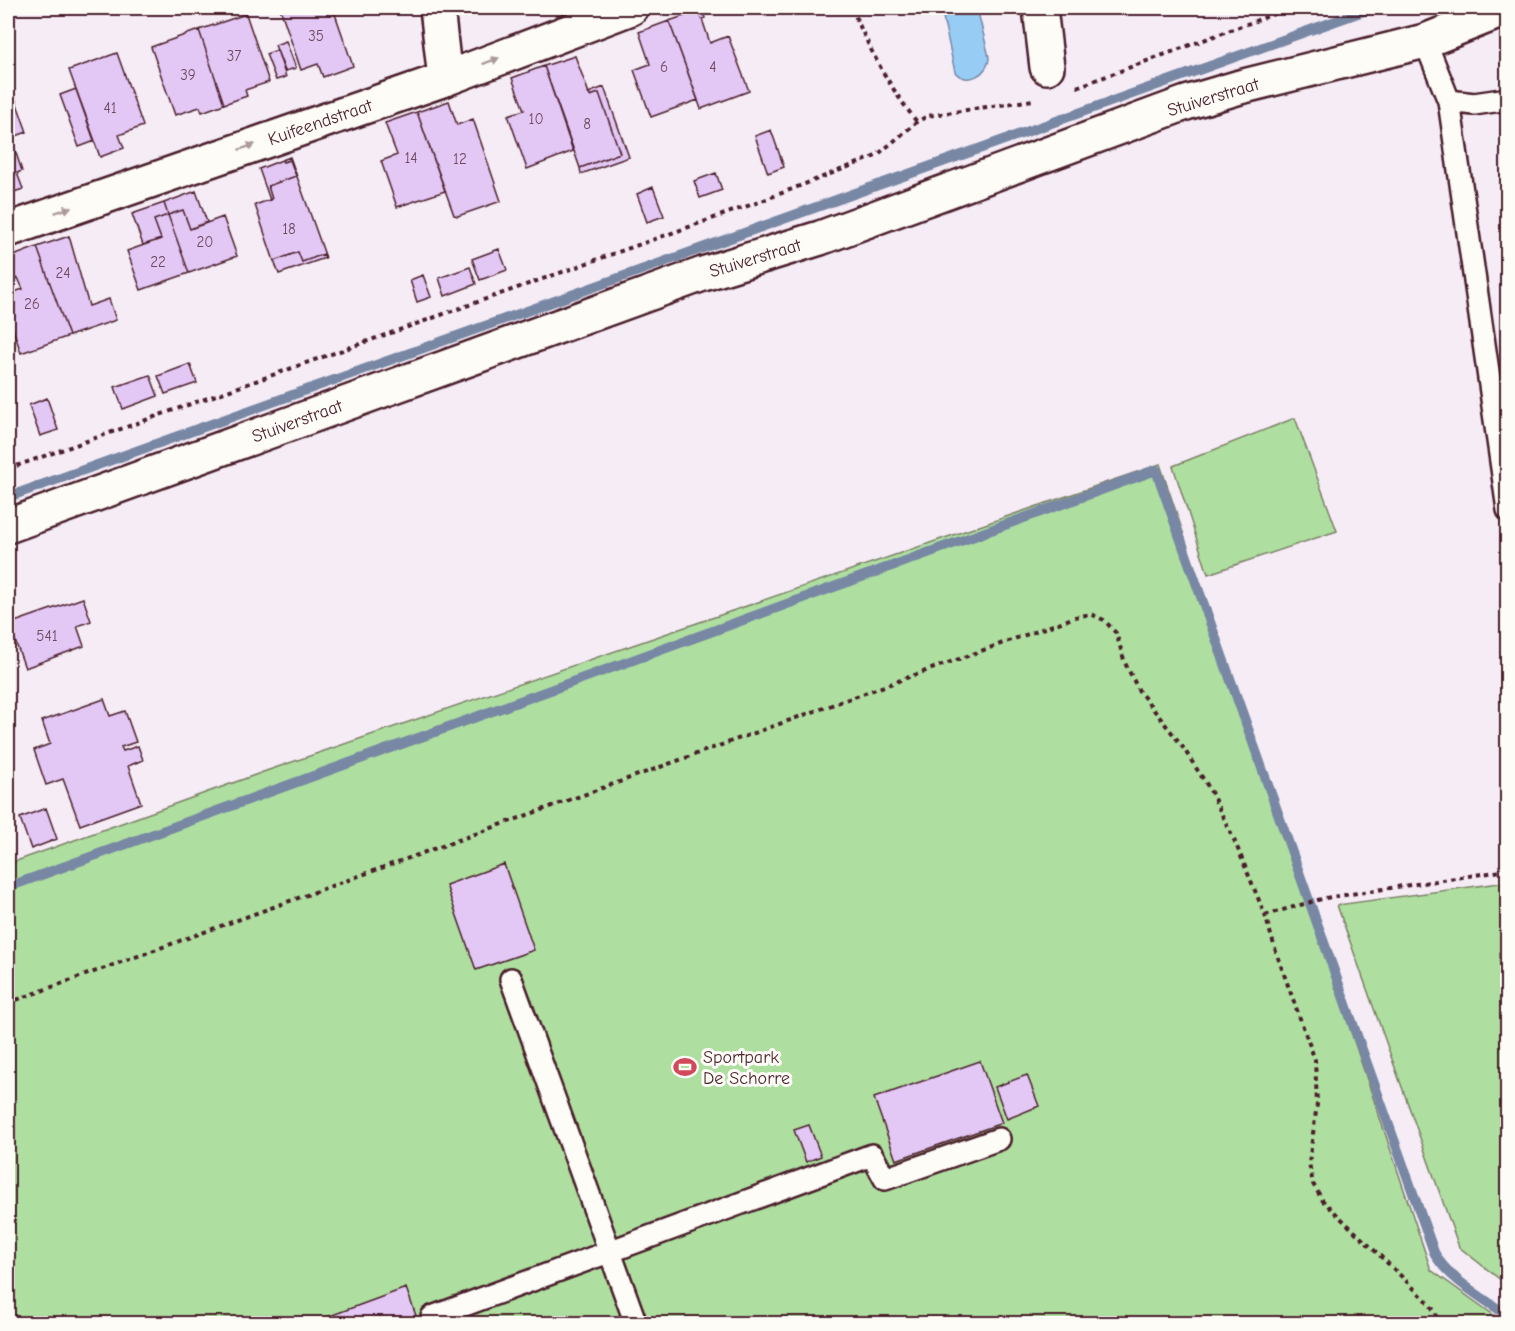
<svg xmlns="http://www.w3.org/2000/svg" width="1515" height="1331" font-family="'Comic Neue',sans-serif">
<rect width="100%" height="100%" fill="#f5ecf6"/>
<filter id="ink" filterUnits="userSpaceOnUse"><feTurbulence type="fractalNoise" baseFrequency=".0167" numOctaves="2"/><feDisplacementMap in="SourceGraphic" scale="12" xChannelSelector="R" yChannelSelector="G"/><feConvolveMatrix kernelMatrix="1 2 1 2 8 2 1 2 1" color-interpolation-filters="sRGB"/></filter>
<g filter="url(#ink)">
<!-- green -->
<path fill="#aedfa0" stroke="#7c7f66" stroke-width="1.5" d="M1295,418L1337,531L1208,574L1173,466Z
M1160,464L1431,1270L1505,1323L8,1324V864L266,771Z
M1507,882H1508L1507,1285L1459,1247L1337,905Z"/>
<!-- water -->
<path fill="#97ccf5" stroke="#7887a4" stroke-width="1.5" d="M941,8H977L989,57C989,74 967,86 955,72Z"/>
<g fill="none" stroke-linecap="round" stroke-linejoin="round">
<!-- stream -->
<path stroke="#7887a4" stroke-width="10" d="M8,497L1369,9
M8,887L1156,470L1434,1252C1445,1277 1485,1299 1508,1316"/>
</g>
<!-- building -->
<path fill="#e3c7f5" stroke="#4a1f2b" stroke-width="1.5" d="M280,8H333L353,66L323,77L318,64L301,70Z
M1189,8H1213L1190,11Z
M702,10L705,18L702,19L710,43L728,36L749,91L701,109L669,21Z
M246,14L269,82L245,90L247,96L224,104L199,30Z
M669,21L698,100L651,117L634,70L650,64L639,32Z
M199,30L224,104L202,112L200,107L175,115L151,47Z
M286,41L296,68L285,71L275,45Z
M277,50L286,77L276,80L266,54Z
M117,53L143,126L119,135L124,148L100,157L69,70Z
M575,56L590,96L599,93L620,153L580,168L544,66Z
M544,66L573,151L527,169L508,115L524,110L512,78Z
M604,87L629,157L581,174L580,168L620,153L599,93L590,96L588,93Z
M76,89L95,141L79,147L60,95Z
M12,90L27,132L8,139V92Z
M449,101L457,125L473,119L501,201L458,216L454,215L417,112Z
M417,112L445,191L397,207L381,161L397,155L385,123Z
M771,130L784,167L768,173L755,136Z
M11,138L22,171L17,173L23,189L8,194V139Z
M290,157L326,258L324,254L302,262L298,252L274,261L255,205L272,199L268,186L296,176L290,160L283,162L282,160Z
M282,160L283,162L290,160L296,176L268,186L272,199L270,200L259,169Z
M716,173L722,190L700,198L694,181Z
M653,187L664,216L647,222L637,194Z
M196,191L207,222L190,229L183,210L168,215L164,203Z
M164,203L168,215L154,220L161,239L143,245L132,214Z
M183,210L190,229L223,217L237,256L189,273L168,215Z
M168,215L189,273L141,290L127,251L161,239L154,220Z
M69,236L89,306L109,299L116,320L69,336L37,247Z
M37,247L69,336L21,353L8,314V294L23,289L18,278L13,280L8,265V258Z
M499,249L507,270L480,280L472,259Z
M298,252L302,262L324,254L325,258L279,274L274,261Z
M470,267L476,284L445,296L439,278Z
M423,275L431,297L417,302L410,280Z
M190,364L197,383L165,394L158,376Z
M150,375L158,396L123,409L115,387Z
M47,398L58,430L40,436L29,405Z
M83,598L91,621L77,626L84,646L25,668L9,624Z
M104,699L110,716L125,711L136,742L121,747L123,751L138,746L143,760L128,766L141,803L80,825L63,779L46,785L34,750L50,744L42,721Z
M46,808L57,839L31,849L20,818Z
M504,864L534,950L476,970L446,885Z
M980,1061L1002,1123L896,1160L874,1098Z
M1027,1075L1039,1106L1007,1119L995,1087Z
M809,1125L821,1156L806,1162L794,1130Z
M406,1288L419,1324H308Z"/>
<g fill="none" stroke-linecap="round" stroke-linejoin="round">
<!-- service casing -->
<g stroke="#4a1f2b" stroke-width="26">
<path id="service" d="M1425,41L1449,101L1508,510
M1449,101L1474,104L1508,99
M511,979L636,1324
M434,1324L432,1317L872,1155L885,1179L999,1139"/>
</g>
<!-- minor casing -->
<g stroke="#4a1f2b" stroke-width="38">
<path id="minor" d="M437,8L445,79
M1040,8L1047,67
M8,230L445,79L631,8
M8,526L703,274L820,238L1186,103L1240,87L1425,41L1508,8"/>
</g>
<!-- path -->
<path stroke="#4a1f2b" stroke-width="4" stroke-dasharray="4.5 4.5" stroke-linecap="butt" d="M852,8C870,51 888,85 917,122
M1077,87L1290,8
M8,469L759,202L876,156L917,122L927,116L1033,100
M1265,915L1325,898L1508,870
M8,1003L1075,617L1091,614L1104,620L1116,633L1125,663L1139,691L1180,743L1209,788L1235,842L1265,915L1277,955L1315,1060L1317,1104L1309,1163L1313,1184L1323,1201L1427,1301L1436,1313L1437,1324"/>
<!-- service -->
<use href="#service" stroke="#fdfcf7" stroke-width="21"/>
<!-- minor -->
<use href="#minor" stroke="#fdfcf7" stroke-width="33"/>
</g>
<!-- one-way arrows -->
<defs><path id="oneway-solid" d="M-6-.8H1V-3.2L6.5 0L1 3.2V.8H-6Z" transform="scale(1.5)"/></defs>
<g fill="#ac999b">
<use href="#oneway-solid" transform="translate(491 61) rotate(-21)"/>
<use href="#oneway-solid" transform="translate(247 147) rotate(-19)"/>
<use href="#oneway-solid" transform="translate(63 210) rotate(-19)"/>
</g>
</g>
<!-- icons -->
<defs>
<g id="stadium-bare" transform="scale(1.8)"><path d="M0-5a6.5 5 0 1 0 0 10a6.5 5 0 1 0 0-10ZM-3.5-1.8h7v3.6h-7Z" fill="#d1495b" stroke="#fdfcf7" stroke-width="2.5" paint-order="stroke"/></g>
</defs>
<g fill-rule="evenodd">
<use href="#stadium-bare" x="685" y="1067"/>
</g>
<g text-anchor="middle" stroke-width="6" stroke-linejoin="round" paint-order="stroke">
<!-- number labels -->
<g font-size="15" fill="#70495e">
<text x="316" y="41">35</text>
<text x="234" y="61">37</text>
<text x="664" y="72">6</text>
<text x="713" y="72">4</text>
<text x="188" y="80">39</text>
<text x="110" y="113">41</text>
<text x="536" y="124">10</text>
<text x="587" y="129">8</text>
<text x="411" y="163">14</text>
<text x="460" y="164">12</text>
<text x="289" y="234">18</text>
<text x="205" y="247">20</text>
<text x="158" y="267">22</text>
<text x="63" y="278">24</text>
<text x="32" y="309">26</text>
<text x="47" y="641">541</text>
</g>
<!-- street labels -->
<g font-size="18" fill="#4a1f2b" stroke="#fdfcf7">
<text transform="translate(1213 97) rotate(-17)" y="6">Stuiverstraat</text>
<text transform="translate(320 122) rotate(-19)" y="6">Kuifeendstraat</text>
<text transform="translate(755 258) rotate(-17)" y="6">Stuiverstraat</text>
<text transform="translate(297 421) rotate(-20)" y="6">Stuiverstraat</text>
</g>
<!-- poi labels -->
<g font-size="18" fill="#4a1f2b" stroke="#fdfcf7" text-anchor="start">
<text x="703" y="1063">Sportpark<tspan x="703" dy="21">De Schorre</tspan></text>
</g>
</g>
<!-- margin -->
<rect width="1515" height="1331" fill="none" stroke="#fdfcf7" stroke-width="30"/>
<rect x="15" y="15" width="1485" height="1301" fill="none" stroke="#4a1f2b" stroke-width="2" filter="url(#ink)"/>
</svg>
